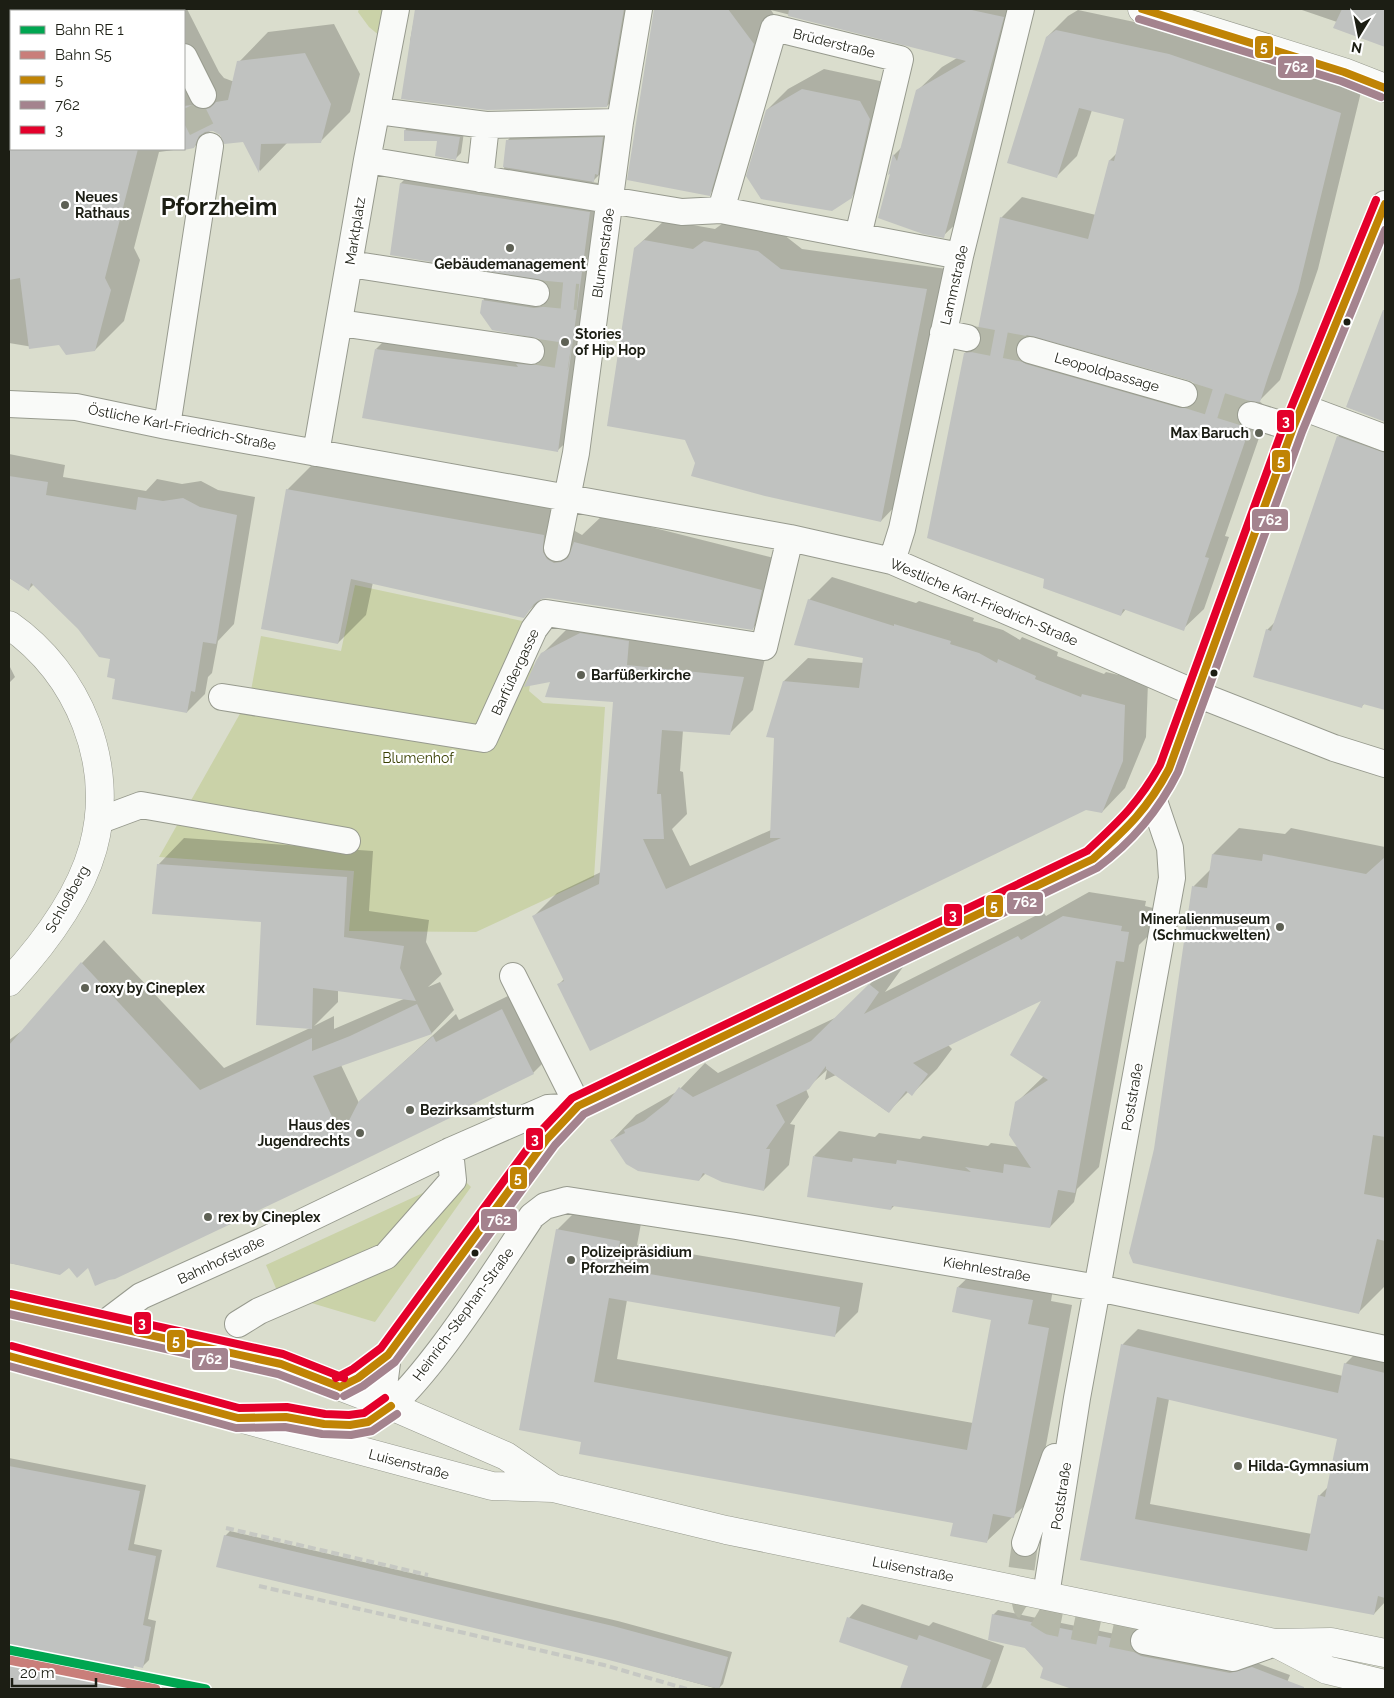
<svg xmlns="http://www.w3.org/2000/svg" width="1394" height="1698" font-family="Raleway,sans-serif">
<rect width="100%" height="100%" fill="#daddcd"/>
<!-- green -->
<path fill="#cad2a8" d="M359,9H384L380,36L369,27L358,12Z
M355,585L541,625L529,691L543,703L605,707L594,877L476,932L349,931L354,871L159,857L250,696L261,636L341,651Z
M460,1176L471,1187L375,1322L278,1293L266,1265Z"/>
<!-- shadow -->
<path fill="#0003" fill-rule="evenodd" d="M14,9H187L219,72L224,78L232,81H234L239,62L268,32L334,24L360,74L350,112L320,142H288L260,171L243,140L211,130L194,147L184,148V11H15Z
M416,9H643L631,82L607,106L410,41Z
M655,9H1023L968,212L943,236L892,171L890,172L894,155L902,147L917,91L942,67L957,58L771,10L777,19L733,170L709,194Z
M1299,9H1385V45L1335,27L1337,22Z
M1078,10L1191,34L1361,92L1318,269L1280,380L1259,401L1269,409L1225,536L1229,537L1204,609L1183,629L1126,609L1121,615L1046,583L965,353L982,337L1001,218L1022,197L1096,215L1110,160L1117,153L1126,119L1092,110L1077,156L1056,177L1047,37L1068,16ZM1038,335L1195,382L1198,387L1047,344Z
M824,69L880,81L890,98L872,176L851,197L767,110L788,89Z
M618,122L609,165L592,182L615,186L584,425L557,451L376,349L402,323L543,341L483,300L511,273L391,254L401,183L427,157L504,169L508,140L523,124Z
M410,125L464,132L461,153L456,158L439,140H405V130Z
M9,133L11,134V149H181L159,152L134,248L140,260L124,321L95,350L60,343L33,347L9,343Z
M665,220L715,229L726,221L779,231L802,249L947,269L901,500L881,521L696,463L635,248Z
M1385,311V421L1347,407Z
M1358,417L1385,427V709L1365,703L1362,706L1267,630L1275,622L1338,437Z
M9,454L65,465L63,477L146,491L157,479L182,484L201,481L218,490L255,497L234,624L218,641L212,673L208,677L205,694L187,712L117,678L111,658L34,584L29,589L9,578Z
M315,462L572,507L570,524L575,531L582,535L603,515L790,562L780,601L752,629L548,597L542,598L523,616L373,582L366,615L338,643L287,490Z
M832,577L916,603L919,601L974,618L973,621L1003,630L1020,640L1022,637L1058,652L1057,656L1104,674L1106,672L1148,682L1146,737L1125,788L1102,812L1086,809L559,984L564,979L534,916L557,893L601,872L614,701L552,681L542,654L566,630L604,611L652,618L650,643L766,654L753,710L730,733L683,730L680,771L683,772L687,814L672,829L690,866L771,830L784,681L808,658L864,663V657L809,600Z
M9,665L15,677L9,683Z
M1239,828L1285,834L1291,828L1385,847V1286L1359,1312L1155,1149L1194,886L1211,869L1213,854Z
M184,838L373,851L369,911L429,920L426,942L442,974L428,987L440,982L454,1010L432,1033L341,1065L359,1103L456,1014L459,1020L526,987L556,1050L533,1073L460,1109L453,1115L115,1278H109L88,1266H69L60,1273L9,1263V1040L30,1025L82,963L104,940L224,1068L310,1028L262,921L158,865ZM338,990L406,998L334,1029V1016L314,1026L338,1002Z
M1089,892L1146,901L1145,906L1153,908L1148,936L1139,945L1099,1167L1077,1189L1074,1202L1050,1227L895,1205L891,1209L814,1156L839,1131L875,1137L879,1133L920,1139L923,1136L988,1146L991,1143L1019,1147L1016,1103L1044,1076V998L948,1045L952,1049L937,1069L912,1094L909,1091L888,1112L836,1075L825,1080L827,1070L806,1089L809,1097L790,1124L795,1125L789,1165L764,1190L706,1173L699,1180L612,1140L636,1115L678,1091L705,1063L718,1073L837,1017L894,960L903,967L885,992L1043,912L1046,916Z
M581,1206L642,1218L637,1245L863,1283L858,1312L835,1335L627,1300L617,1359L973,1423L993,1319L958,1287L982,1264L1055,1276L1051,1301L1072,1305L1037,1494L987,1541L954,1522L583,1441L557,1230Z
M1138,1329L1343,1376L1345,1364L1361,1348L1385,1354V1602L1374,1614L1082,1559L1123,1344ZM1169,1399L1338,1438L1328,1487L1319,1496L1312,1534L1150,1504Z
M9,1458L146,1485L134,1544L162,1550L148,1619L156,1621L149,1660L142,1667L66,1651L60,1689H9Z
M230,1531L618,1621L732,1652L723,1684L718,1689L605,1658L225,1536Z
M862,1604L929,1626L933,1622L1004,1646L991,1683L985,1689H902L910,1665L849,1618Z
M998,1610L1257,1663L1290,1675L1286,1685L1298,1689H1076L1041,1677L1045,1668L993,1615Z"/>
<!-- building -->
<path fill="#c0c2c0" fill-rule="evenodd" d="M415,9H624L607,107L487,110L401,99Z
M654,9H728L754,44L710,196L627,180Z
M789,9H967L1004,17L944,238L923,234L878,218L890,174L888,175L893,154L897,161L916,90L966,61L788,16Z
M1342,9H1385V47L1333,28Z
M1056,30L1169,54L1341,113L1298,291L1268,377L1260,402L1247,401L1240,404L1237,411V419L1240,425L1249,430L1205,557L1209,558L1184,631L1123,609L1121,616L1043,588L1044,579L927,538L964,353L972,352L978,348L982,342L978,329L1000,217L1088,239L1109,160L1114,161L1124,119L1079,108L1057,178L1007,163L1046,37ZM1027,335L1188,380L1194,383L1198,390V399L1195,404L1188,408H1180L1026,364L1019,360L1015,353L1016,346L1019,340Z
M305,53L331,104L321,143L261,144L259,173L243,142L224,144L220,135L213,131L205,132L199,136L194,148L184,150V106L192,105L203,110L210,108L216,102L228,100L237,61Z
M802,89L860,101L870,119L852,198L832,211L761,199L746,176L766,110Z
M404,130L460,137L456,160L435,156L437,141H404Z
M603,137L598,175L595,174L594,182L503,167L506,140Z
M9,149H138L105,278L111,290L95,351L66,355L59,345L29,349L20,278L9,280Z
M400,183L590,212L558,452L362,418L375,349L518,367L516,364L537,365L542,361L546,354L545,346L540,339L492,330L480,313L482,300L534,308L542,307L548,302L551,295L550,287L545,281L390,255Z
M644,240L693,249L704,241L758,251L781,269L927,289L881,522L765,496L691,476L695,463L685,440L607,426L634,248Z
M1383,310H1385V422L1346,407Z
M1337,436L1385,453V710L1363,704L1362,708L1253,677L1266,629L1271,631Z
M9,476L48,482L46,495L136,510L138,497L163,501L183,498L200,507L237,515L216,644L203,642L195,692L191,691L187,713L112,699L115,679L107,677L110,659L99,657L78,629L31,583L29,591L9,578Z
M286,489L544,535L543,552L547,559L554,563L561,562L568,558L574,542L762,590L753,630L548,598L541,599L534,604L524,618L351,579L338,644L261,629Z
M808,599L894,626V624L951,641L950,644L979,653L997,663L998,659L1036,676L1035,679L1081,697L1082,694L1125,705L1123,761L1102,813L1086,810L590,1051L557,984L564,981L532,916L599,884L613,702L545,697L550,682L524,687L536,661L541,653L580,633L629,641L627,665L744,677L730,735L662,730L657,794H661L664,839H643L666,889L781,838H770L774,738L766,737L783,681L859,688L863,658L794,645Z
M1212,854L1262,861L1263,854L1366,874L1385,857V1137L1373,1135L1364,1194L1385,1198V1241L1377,1239L1359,1314L1133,1263L1129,1253L1154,1149L1192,886L1207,888Z
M157,864L347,877L344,937L404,946L400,968L416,1001L313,988L312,1029L256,1025L261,922L152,914Z
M1063,916L1122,926L1121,931L1129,932L1124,962L1116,961L1075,1193L1058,1190L1050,1228L892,1206L891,1210L807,1197L813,1156L852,1162L853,1158L896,1164L897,1160L971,1172L965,1167L1003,1173L1004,1164L1031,1168L1009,1135L1015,1102L1048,1080L1010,1055L1041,1001L913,1063L928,1074L912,1096L906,1091L889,1113L826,1069V1066L809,1089L776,1105L785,1122L766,1149H770L764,1191L722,1182L703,1173L699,1181L638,1171L626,1164L610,1140L625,1133L624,1130L644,1121L668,1102L679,1087L693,1097L811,1041L869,984L879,992L864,1014L1018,936L1021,940Z
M81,962L200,1090L312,1038V1051L350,1036L417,1004L432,1034L313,1076L341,1136L359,1101L433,1036L436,1042L502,1009L534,1074L453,1114L454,1116L333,1175L255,1212L236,1219L237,1221L115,1279L109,1280L95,1286L88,1268L77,1278L69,1268L60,1275L9,1263V1045Z
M556,1229L620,1241L615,1268L840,1307L835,1337L609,1298L594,1382L967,1450L991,1320L952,1312L957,1287L1033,1300L1028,1324L1049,1328L1014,1518L993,1514L987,1543L950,1536L953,1523L579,1454L581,1442L519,1430Z
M1121,1344L1338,1393L1344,1363L1385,1373V1598L1378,1596L1374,1615L1080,1560ZM1157,1397L1337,1439L1325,1497L1318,1495L1307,1551L1135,1519Z
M9,1466L140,1491L128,1550L156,1556L143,1625L151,1627L143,1668L134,1666L132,1689H9Z
M224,1535L613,1626L728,1657L719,1689L605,1659L216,1567Z
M992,1614L1129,1642L1134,1652L1141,1656L1230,1673L1252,1667L1304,1687V1689H1072L1040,1678L1043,1668L1025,1648L988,1640Z
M847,1617L917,1640L919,1635L991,1660L981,1689H900L908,1666L839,1642Z"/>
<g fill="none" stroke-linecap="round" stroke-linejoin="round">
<!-- street-tunnel -->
<path stroke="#b4b7a8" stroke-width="26" stroke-dasharray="26 13" stroke-linecap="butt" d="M190,106L210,146
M536,293L578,297
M967,338L1030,350
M531,351L570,357
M1184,394L1251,415
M1025,1543L1020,1580L1026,1607L1051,1622L1144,1641"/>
<!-- street casing -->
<g stroke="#979a8e" stroke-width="28">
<path id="street" d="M140,9L141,11
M184,57L203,95
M378,111L486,125L620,122
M367,160L682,212L721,210L960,256
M480,179L486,125
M721,210L774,28L900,59L858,236
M350,264L536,293
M340,323L531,351
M943,333L967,338
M1030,350L1184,394
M9,404L76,407L167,426L790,538L892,561L1197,694L1334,748L1385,764
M1302,407L1385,438
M1251,415L1293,428
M167,426L210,146
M316,453L367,160L396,9
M557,548L576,453L620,122L639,9
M892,561L902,529L960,256L1021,9
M222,697L484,739L534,629L546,613L764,647L790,538
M98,821L141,805L347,841
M513,976L578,1106
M104,1324L141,1296L263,1241L450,1151L548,1108L578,1106
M238,1324L259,1311L386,1256L453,1180L450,1151
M388,1355L384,1386L391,1406
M340,1387L358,1378L388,1355L547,1139L578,1106L1093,859L1134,821L1153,798L1169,769L1293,428L1385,204
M256,1418C268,1417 281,1416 294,1418C319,1420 340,1429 366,1422C411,1409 502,1260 532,1216L545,1206L567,1200L736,1226L1098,1288L1385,1349
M1025,1543L1055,1457
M1046,1595L1077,1398L1172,878L1170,848L1153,798
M1144,1641L1233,1658L1275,1643"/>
</g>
<!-- secondary casing -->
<g stroke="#979a8e" stroke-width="29">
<path id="secondary" d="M1142,9L1344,72L1385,88
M9,625C79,674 116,764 93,848C79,898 44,944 9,982"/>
</g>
<!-- primary casing -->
<g stroke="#979a8e" stroke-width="29">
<path id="primary" d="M9,1304L281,1364L391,1406L506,1456L553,1488
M9,1356L492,1486L553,1488L726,1530L1275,1643L1331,1642L1385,1653
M1279,1645L1327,1670L1385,1684"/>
</g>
<!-- street -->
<use href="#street" stroke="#f9faf8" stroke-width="26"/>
<!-- secondary -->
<use href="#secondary" stroke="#f9faf8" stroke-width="28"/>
<!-- primary -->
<use href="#primary" stroke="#f9faf8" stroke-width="28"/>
<!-- rail -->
<path stroke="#c6c8c3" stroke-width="4" stroke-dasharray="8 4" stroke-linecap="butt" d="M226,1528L428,1575
M259,1586L604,1665L687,1689"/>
<!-- bus-1 casing -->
<g stroke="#fff" stroke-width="11">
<path id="bus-1" d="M1142,9L1344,72L1385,88
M9,1304L281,1364L340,1387
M9,1356L238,1418L286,1417L324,1424L350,1425L368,1422L391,1406
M340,1387L358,1378L388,1355L547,1139L578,1106L1093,859C1127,828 1147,810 1169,769L1293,428L1385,204"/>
</g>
<!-- bus-2 casing -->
<g stroke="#fff" stroke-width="11">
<path id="bus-2" d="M1139,19L1341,81L1381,97
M9,1314L278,1374L336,1396
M9,1366L236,1428L285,1427L322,1434L351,1435L372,1431L397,1414
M344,1396L363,1386L395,1362L555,1145L584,1114L1097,868C1131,843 1159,810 1178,772L1302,432L1385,230"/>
</g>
<!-- bus-3 casing -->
<g stroke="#fff" stroke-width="11">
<path id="bus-3" d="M11,1294L283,1354L344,1378
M12,1346L239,1408L287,1407L325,1414L349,1415L364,1413L385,1398
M336,1378L353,1369L381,1348L539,1133L572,1098L1087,851C1119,821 1138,804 1160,765L1284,425L1376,200"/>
</g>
<!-- bus-1 -->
<use href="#bus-1" stroke="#c08405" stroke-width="8"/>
<!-- bus-2 -->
<use href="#bus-2" stroke="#a4838e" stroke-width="8"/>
<!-- bus-3 -->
<use href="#bus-3" stroke="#e4002b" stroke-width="8"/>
<!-- rail-1 casing -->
<g stroke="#fff" stroke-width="12">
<path id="rail-1" d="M9,1650L206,1689"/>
</g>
<!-- rail-2 casing -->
<g stroke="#fff" stroke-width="12">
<path id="rail-2" d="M9,1660L156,1689"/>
</g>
<!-- rail-1 -->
<use href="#rail-1" stroke="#00a651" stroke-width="9"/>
<!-- rail-2 -->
<use href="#rail-2" stroke="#c97e7a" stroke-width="9"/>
</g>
<!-- markers -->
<g fill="#5e6155" stroke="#fff" stroke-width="2">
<circle cx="65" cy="205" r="5"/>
<circle cx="510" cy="248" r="5"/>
<circle cx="565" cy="342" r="5"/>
<circle cx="1259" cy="433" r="5"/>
<circle cx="581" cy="675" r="5"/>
<circle cx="1280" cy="927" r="5"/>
<circle cx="85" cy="988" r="5"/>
<circle cx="410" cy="1110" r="5"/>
<circle cx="360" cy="1133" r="5"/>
<circle cx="208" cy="1217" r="5"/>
<circle cx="571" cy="1260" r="5"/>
<circle cx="1238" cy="1466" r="5"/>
</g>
<g fill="#1c1e14" stroke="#fff" stroke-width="2">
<circle cx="1347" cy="322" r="4.5"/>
<circle cx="1214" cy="673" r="4.5"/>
<circle cx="475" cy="1253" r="4.5"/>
</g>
<g text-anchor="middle" stroke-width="4.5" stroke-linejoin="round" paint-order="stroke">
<!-- street labels -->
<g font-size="14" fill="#1c1e14" stroke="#fff">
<text transform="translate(834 43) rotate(14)" y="5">Brüderstraße</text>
<text transform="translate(355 231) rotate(-81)" y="5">Marktplatz</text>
<text transform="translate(603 253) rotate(-82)" y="5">Blumenstraße</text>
<text transform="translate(954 285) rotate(-77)" y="5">Lammstraße</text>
<text transform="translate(1107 372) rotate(16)" y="5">Leopoldpassage</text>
<text transform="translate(182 427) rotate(11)" y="5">Östliche Karl-Friedrich-Straße</text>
<text transform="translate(984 602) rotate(23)" y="5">Westliche Karl-Friedrich-Straße</text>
<text transform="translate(515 672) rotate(-65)" y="5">Barfüßergasse</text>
<text transform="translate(67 899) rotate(-61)" y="5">Schloßberg</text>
<text transform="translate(1132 1097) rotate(-80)" y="5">Poststraße</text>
<text transform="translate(221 1260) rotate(-25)" y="5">Bahnhofstraße</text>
<text transform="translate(987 1269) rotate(10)" y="5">Kiehnlestraße</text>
<text transform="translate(463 1314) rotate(-54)" y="5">Heinrich-Stephan-Straße</text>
<text transform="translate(409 1464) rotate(15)" y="5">Luisenstraße</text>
<text transform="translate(1061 1496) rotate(-81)" y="5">Poststraße</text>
<text transform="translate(913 1569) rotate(11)" y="5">Luisenstraße</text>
</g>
<!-- poi labels -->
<g font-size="14" font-weight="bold" fill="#1c1e14" stroke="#fff" text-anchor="start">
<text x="75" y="202">Neues<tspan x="75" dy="16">Rathaus</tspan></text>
<text x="510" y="269" text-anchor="middle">Gebäudemanagement</text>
<text x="575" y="339">Stories<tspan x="575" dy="16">of Hip Hop</tspan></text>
<text x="1249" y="438" text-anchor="end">Max Baruch</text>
<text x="591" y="680">Barfüßerkirche</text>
<text x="1270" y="924" text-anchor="end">Mineralienmuseum<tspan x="1270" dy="16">(Schmuckwelten)</tspan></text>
<text x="95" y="993">roxy by Cineplex</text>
<text x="420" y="1115">Bezirksamtsturm</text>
<text x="350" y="1130" text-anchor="end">Haus des<tspan x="350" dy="16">Jugendrechts</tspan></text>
<text x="218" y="1222">rex by Cineplex</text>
<text x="581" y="1257">Polizeipräsidium<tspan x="581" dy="16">Pforzheim</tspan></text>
<text x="1248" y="1471">Hilda-Gymnasium</text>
</g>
<!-- park labels -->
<g font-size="14" fill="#383f00" stroke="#fff">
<text x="418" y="763">Blumenhof</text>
</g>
<!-- town labels -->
<g font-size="24" font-weight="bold" fill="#1c1e14" stroke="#fff">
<text x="219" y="215">Pforzheim</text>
</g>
</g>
<g stroke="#fff" stroke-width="2">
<rect x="1254" y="35" width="20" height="24" rx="5" fill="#c08405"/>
<rect x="1277" y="55" width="38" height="24" rx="5" fill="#a4838e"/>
<rect x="1276" y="409" width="19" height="24" rx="5" fill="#e4002b"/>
<rect x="1271" y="449" width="20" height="24" rx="5" fill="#c08405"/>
<rect x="1251" y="508" width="38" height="24" rx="5" fill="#a4838e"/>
<rect x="1006" y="891" width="38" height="24" rx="5" fill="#a4838e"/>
<rect x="985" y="894" width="19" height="24" rx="5" fill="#c08405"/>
<rect x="943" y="903" width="20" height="24" rx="5" fill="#e4002b"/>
<rect x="525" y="1127" width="19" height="24" rx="5" fill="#e4002b"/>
<rect x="509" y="1166" width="19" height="24" rx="5" fill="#c08405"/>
<rect x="480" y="1208" width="38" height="24" rx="5" fill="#a4838e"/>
<rect x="133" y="1311" width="19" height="24" rx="5" fill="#e4002b"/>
<rect x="166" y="1329" width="20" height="24" rx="5" fill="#c08405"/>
<rect x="191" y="1347" width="38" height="24" rx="5" fill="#a4838e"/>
</g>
<g font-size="14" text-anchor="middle" font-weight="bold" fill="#fff">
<text x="1264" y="52">5</text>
<text x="1296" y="72">762</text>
<text x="1286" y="426">3</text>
<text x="1281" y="466">5</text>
<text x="1270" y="525">762</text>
<text x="1025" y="907">762</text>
<text x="994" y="911">5</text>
<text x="953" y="920">3</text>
<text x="535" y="1144">3</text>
<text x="518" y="1183">5</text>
<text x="499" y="1225">762</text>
<text x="142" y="1328">3</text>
<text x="176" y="1346">5</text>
<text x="210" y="1364">762</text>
</g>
<!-- border -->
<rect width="1394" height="1698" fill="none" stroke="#1c1e14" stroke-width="20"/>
<!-- legend -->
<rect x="10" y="10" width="175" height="140" fill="#ffffff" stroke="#a4a5a1"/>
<rect x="20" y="26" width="25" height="8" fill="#00a651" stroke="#a4a5a1"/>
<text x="55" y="35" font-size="15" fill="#1c1e14">Bahn RE 1</text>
<rect x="20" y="51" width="25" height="8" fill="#c97e7a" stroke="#a4a5a1"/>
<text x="55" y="60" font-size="15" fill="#1c1e14">Bahn S5</text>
<rect x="20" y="76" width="25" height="8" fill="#c08405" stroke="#a4a5a1"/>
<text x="55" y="85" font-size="15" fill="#1c1e14">5</text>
<rect x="20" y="101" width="25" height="8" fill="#a4838e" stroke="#a4a5a1"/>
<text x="55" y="110" font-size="15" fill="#1c1e14">762</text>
<rect x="20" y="126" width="25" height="8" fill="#e4002b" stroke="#a4a5a1"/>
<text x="55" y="135" font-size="15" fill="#1c1e14">3</text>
<!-- north arrow -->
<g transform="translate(1359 35) rotate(190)" stroke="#ffffff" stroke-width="4" paint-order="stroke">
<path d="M0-4L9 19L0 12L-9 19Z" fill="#1c1e14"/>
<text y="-8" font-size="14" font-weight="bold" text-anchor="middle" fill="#1c1e14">N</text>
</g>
<!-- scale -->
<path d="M12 1678v8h84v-8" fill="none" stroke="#1c1e14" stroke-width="2.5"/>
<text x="20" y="1678" font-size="15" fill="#1c1e14" stroke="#ffffff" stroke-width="4" paint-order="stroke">20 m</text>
</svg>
